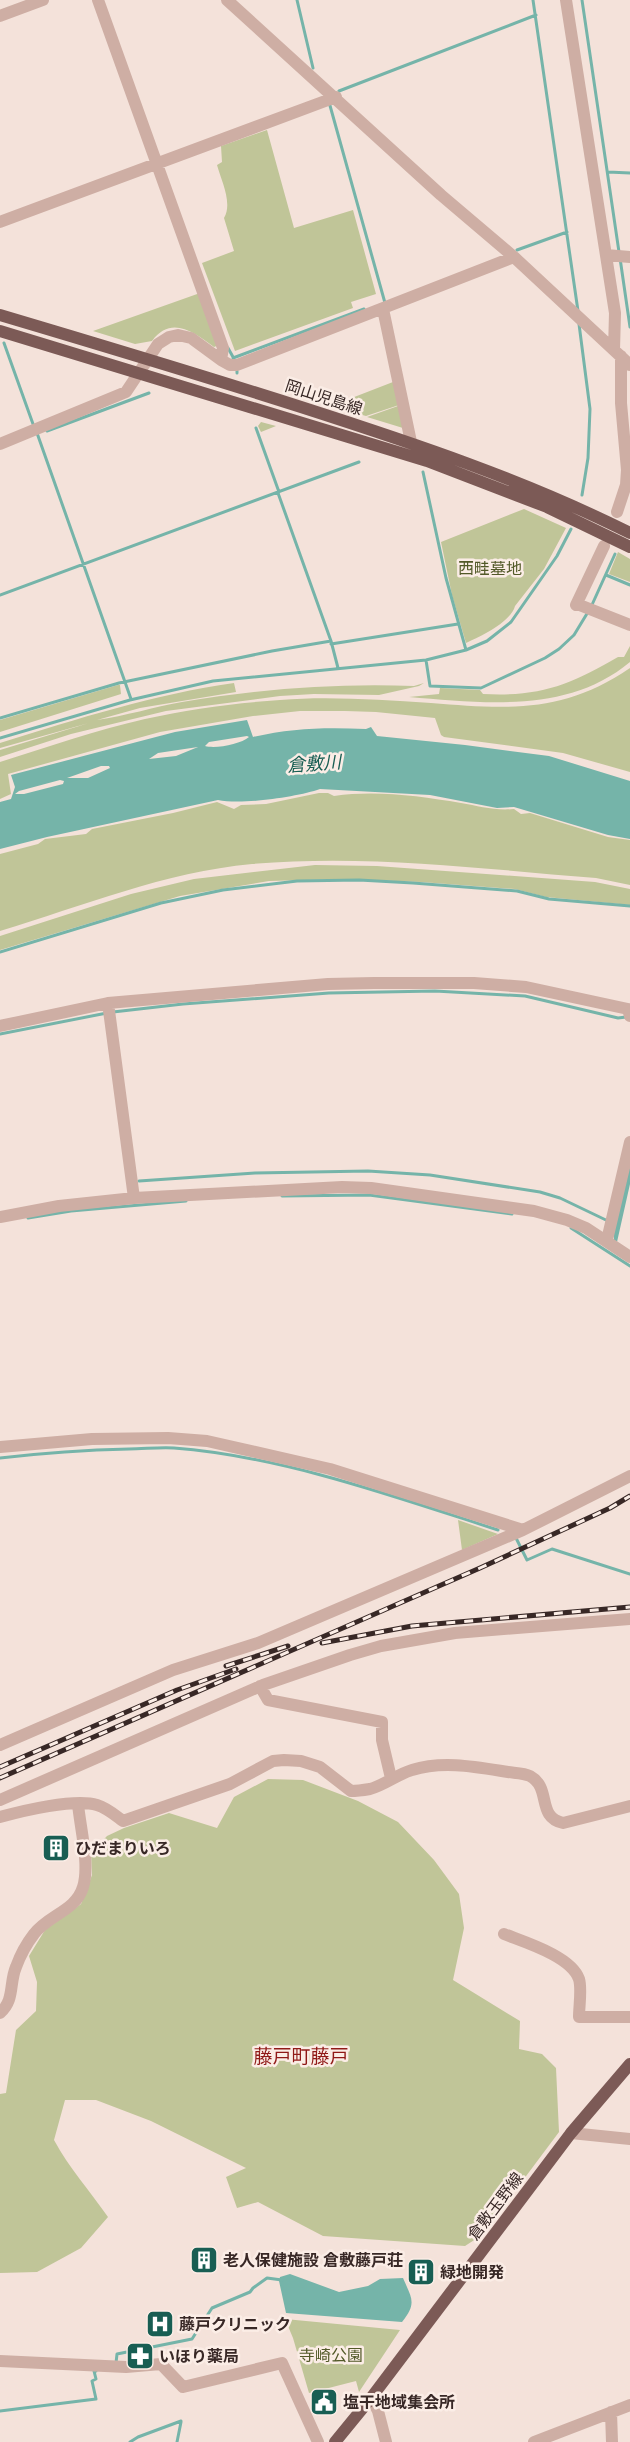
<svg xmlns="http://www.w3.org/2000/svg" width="630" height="2442" font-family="Karla,'Noto Sans JP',sans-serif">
<rect width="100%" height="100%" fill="#f4e2da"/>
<!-- green -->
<path fill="#c0c598" d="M267,130L294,228L353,210L376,294L351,302L353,308L235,351L202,263L234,251L224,218C233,203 221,180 217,165L222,162L221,146Z
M200,293L219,345L214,347C194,332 171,315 152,341L135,344L93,331Z
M393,382L399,405L366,416L331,406Z
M398,406L403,428L367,417Z
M261,422L276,426L261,432L258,426Z
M524,509L566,528L544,569L515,606C511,622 480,637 466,643L452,595L441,542Z
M618,552L630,559V582L609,574Z
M630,646V662C568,714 484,703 409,697L439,694L440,688L480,690L483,694C540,697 570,685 618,657H624Z
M630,668V772L563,753L444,737L441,735L435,718L376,712L345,711H300L253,716L160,732L8,774L11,794L0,799V762C48,747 96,730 145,719C189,709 235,703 280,700C330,696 380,700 431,703C507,709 563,714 630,668Z
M234,683L236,692L140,708L97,720C125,716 154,707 182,702C258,689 337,683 414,686L424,683L419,686L379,695L314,694L280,696L166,711L71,734L0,757V750L89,723L0,748V743C77,719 155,694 234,683Z
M118,685H120L121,694L0,732V720Z
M319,793H328L334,796C376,790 419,796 461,803C479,806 495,811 514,809L521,814L530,813L608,837L630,840V885L596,878C482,869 367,854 252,864C165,872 83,906 0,931V854L38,844L45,839L86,834L92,829L173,813L217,802L234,809L241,805L266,804Z
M315,865L377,866L595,882L630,889V905L546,897L515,889L421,882L343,879L269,881L180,896L0,950V936L131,894L194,879Z
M458,1520L498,1534L462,1550Z
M268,1779L303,1780L358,1801L398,1822L434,1860L459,1894L464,1928L453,1980L520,2021L519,2049L542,2054L556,2068L559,2132L482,2235L465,2246L323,2236L258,2202L237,2208L226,2177L246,2168L151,2121L96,2100H65L54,2140C69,2168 90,2191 108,2217L81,2248L37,2272L0,2273V2094L6,2093L16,2030L36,2011L37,1982L29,1956L45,1930L81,1904L92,1875L91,1853L107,1836L124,1828L169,1813L217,1828L234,1797Z
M285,2319L400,2330L359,2392L356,2381L309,2393L293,2338Z"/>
<!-- water -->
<path fill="#75b4a9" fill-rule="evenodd" d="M247,720L253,737C291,728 326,727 366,729L371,727L377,736L465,745L549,756L630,781V839L608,835L514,807L497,808L430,795L320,789C297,797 242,805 218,800L47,837L0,849V802L11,799L15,787L11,775L175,732ZM247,736L249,737C241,744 216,749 205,746L209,742ZM198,747L176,756L149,759L158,753ZM101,766H109L110,768L88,778H67ZM60,780L64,781L63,784L24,794H15L19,791Z
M630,1165V1184L617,1242L614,1241V1232Z
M290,2274L339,2292L368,2286L380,2279L403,2278C412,2299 417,2303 402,2322L286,2313L279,2281L280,2277Z"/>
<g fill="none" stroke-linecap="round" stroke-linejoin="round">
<!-- stream -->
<path stroke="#75b4a9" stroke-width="3" d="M297,0L313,68
M533,0L578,311
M582,0L619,252
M339,91L536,15
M329,102L385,303
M608,172L630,173
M517,250L567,232
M620,258L630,327
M579,324L590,409L588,458L582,495
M4,343L33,424
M228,348L233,357
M233,358L364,309
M237,371V373
M256,428L279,492
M47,431L149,393
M37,433L131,699
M423,472L446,578L466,650
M278,493L331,641L338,668
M606,575L630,585
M0,595L359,462
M591,607L615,554
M331,644L458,624
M426,660L430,686L481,688L545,658L559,649L574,635L588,612
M0,718L119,683L272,651L331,641
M0,738L130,700L213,681L426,660L466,650L487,641L511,622L557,556L571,529
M0,952L161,903L223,890L297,881L359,880L413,883L517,891L549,899L630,906
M113,1012L183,1004L329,993L435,991L525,996L618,1018L626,1017
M0,1034L107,1013
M139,1181L255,1173L368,1171L430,1175L540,1192L560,1198L608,1221
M282,1196L369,1195L512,1214
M28,1218L71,1211L186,1201
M571,1228L630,1266
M0,1458C43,1453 86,1450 129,1449C144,1449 159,1447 174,1448C281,1456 396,1497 498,1530
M516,1538L527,1560L552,1549L630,1574
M116,2363L117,2354L192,2339L212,2308L250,2292L253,2288L267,2278L282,2280
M0,2411L96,2399L92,2381L96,2379L94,2371H96
M130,2442L138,2437L181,2421
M177,2442L181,2422"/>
<!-- minor -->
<path stroke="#ceaea4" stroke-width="12" d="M98,0L223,348L221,360
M227,0L441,195L514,257L630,365
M566,0L615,313L614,350
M0,16L43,0
M0,222L336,97
M606,255L630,257
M383,309L411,442
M0,444L126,392L158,344L169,337L178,335L191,338L221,360L230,365H237L514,257
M617,512L626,485L627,470L621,403V356
M577,604L630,625
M576,605L604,546
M108,1003L134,1198
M0,1026L108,1003L328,984L374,983H474L526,987L628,1009L630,1016
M0,1217L59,1206L134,1198L342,1187L371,1188L534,1211L567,1220L586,1228L630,1257
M607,1240L630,1142
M0,1447L92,1439L168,1438L207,1441L330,1469L523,1530
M260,1686L268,1700L382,1722V1740L391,1778
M0,1745L173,1670L258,1643L523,1530L630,1476
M0,1800L263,1685L350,1655L381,1646L455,1633L630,1619
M0,1817C22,1811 75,1798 97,1805C107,1808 115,1815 123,1821L230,1784L273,1761L284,1760L301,1761L320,1767L351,1791C357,1791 364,1790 370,1789C385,1785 398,1774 412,1770C443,1760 477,1767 508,1772C515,1773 524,1773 530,1776C552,1788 536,1817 563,1823L630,1806
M504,1934C524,1942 571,1956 579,1979C582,1989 579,2006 579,2017H630
M0,2013C15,2000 9,1983 16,1967C20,1956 27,1943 34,1934C48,1915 76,1911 83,1887C90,1865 80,1827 78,1804
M571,2133L630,2139
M0,2361L126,2367L161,2364L183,2387L282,2363L318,2442
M371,2398L378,2411L386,2442
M611,2412L612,2442
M534,2442L630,2405"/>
<!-- major -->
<path stroke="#7c5a56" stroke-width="12" d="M0,315C101,345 201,375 301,407C413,443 524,480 630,533
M0,331L427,461L547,507L630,547
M335,2442L371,2398L571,2133L630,2064"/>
<!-- rail casing -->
<g stroke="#382826" stroke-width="5">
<path id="rail" d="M322,1643L412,1626L630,1607
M226,1666L288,1646
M0,1767L177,1690L236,1669
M0,1778L480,1568L610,1508L630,1496"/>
</g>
<!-- rail -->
<use href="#rail" stroke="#fbede6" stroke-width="3" stroke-dasharray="9" stroke-linecap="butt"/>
</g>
<!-- icons -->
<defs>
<g id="building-square" transform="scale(1.4375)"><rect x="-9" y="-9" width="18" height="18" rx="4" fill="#185e53" stroke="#fbede6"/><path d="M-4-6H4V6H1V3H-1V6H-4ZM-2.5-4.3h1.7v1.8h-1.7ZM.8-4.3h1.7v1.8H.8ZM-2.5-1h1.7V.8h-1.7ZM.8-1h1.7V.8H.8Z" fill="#fff"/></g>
<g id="hospital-square" transform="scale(1.4375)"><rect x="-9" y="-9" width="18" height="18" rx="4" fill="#185e53" stroke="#fbede6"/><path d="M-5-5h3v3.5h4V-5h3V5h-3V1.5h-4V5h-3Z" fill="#fff"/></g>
<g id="pharmacy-square" transform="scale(1.4375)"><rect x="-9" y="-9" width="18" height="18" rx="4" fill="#185e53" stroke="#fbede6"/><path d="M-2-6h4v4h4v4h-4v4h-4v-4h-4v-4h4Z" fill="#fff"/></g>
<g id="civic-square" transform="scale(1.4375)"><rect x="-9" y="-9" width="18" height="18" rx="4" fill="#185e53" stroke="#fbede6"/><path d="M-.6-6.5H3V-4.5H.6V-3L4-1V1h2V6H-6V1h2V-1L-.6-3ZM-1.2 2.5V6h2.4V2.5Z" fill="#fff"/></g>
</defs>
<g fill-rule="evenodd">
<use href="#building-square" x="56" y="1848"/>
<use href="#building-square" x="204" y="2260"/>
<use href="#building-square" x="421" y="2272"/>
<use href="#hospital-square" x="160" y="2324"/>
<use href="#pharmacy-square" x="140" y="2356"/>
<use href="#civic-square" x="324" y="2402"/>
</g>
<g text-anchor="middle" stroke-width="5" stroke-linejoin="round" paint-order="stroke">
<!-- street labels -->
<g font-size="16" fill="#382826" stroke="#fbede6">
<text transform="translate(324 397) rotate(18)" y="6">岡山児島線</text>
<text transform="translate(495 2206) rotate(-53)" y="6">倉敷玉野線</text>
</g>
<!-- park labels -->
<g font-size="16" fill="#525928" stroke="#fbede6">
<text x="490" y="574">西畦墓地</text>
<text x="331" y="2361">寺崎公園</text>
</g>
<!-- poi labels -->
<g font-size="16" font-weight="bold" fill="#382826" stroke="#fbede6" text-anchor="start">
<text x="75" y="1854">ひだまりいろ</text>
<text x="223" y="2266">老人保健施設 倉敷藤戸荘</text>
<text x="440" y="2278">緑地開発</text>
<text x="179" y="2330">藤戸クリニック</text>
<text x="159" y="2362">いほり薬局</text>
<text x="343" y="2408">塩干地域集会所</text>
</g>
<!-- water labels -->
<g font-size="18" font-style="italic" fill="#185e53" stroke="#fbede6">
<text transform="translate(314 764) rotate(-4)" y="6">倉敷川</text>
</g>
<!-- quarter labels -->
<g font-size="19" fill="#901917" stroke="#fbede6">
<text x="301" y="2063">藤戸町藤戸</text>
</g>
</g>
</svg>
